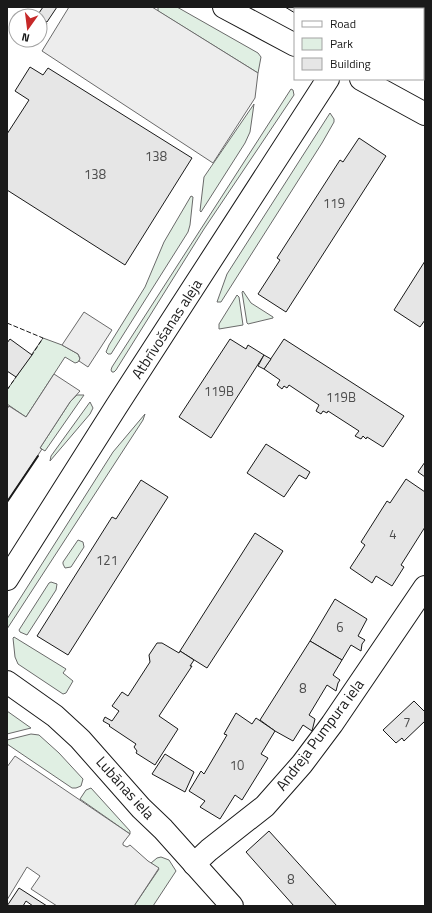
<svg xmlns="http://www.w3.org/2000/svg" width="432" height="913" viewBox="0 0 432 913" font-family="'Titillium Web',sans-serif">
<rect width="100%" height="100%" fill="#fff"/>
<!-- green -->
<g fill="#e0efe3" stroke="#6a6a6a">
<polygon points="158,7 177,7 258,53 261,57 258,73 158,11"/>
<polygon points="291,89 293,90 294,95 204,229 116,370 114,372 112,372 111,370 112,367"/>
<polygon points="254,104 250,132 245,143 201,212 200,211 204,177"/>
<polygon points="330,113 334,119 334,122 322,143 221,302 217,302 227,274"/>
<polygon points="191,196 193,197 190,225 188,232 111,354 108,354 106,352 109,345 145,287 164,242"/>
<polygon points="243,291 251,303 273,317 273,318 248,324 247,323 242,292"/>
<polygon points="237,295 239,297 243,325 219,329 219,324"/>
<polygon points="43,338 62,345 78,354 80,359 78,362 75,363 65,357 26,417 7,404 7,390"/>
<polygon points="77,395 84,395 45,451 40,448 70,402"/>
<polygon points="90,402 93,408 90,414 50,461 51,456"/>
<polygon points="145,414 143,420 7,629 7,619 113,452"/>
<polygon points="78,540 83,542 84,547 71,567 65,568 63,564 63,562"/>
<polygon points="51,582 57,584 56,590 27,635 20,632 19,630 49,583"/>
<polygon points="14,637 66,669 63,673 73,681 66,693 63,694 18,664 15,657 13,638"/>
<polygon points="7,711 31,728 7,734"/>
<polygon points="31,734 39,735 59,753 83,779 81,786 76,788 72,788 7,744 7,740"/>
<polygon points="91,788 130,831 130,834 80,799 86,790"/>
<polygon points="161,857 169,860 176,871 153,906 134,906 159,869 151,863 157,858"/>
</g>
<!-- parking -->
<g fill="#ededed" stroke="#6a6a6a">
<polygon points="69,7 152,7 258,73 255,98 213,163 42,51"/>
<polygon points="84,312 112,330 88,367 79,361 80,358 78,354 62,345"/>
<polygon points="54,374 80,391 70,402 40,448 42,449 7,502 7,409 9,406 26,417"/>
<polygon points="15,756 130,834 123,843 123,845 127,847 130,845 148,861 159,868 134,906 57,906 31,889 40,876 27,867 7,900 7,767"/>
</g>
<!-- building -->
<g fill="#e6e6e6" stroke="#1a1a1a">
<polygon points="43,7 57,7 47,22 40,17 40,16 37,16"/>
<polygon points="285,7 301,7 300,9 295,9 295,13"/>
<polygon points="40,18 47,23 40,33"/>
<polygon points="425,36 425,61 423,60 423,39"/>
<polygon points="30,67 43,75 48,68 192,158 125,265 7,190 7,134 29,100 15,91"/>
<polygon points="359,138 386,156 286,312 258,294 280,260 277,258 340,160 343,162"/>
<polygon points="425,261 425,320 420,327 394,310"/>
<polygon points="10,339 32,355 16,377 7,371 7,343"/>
<polygon points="230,339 246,349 248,345 264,355 211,438 179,417"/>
<polygon points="284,339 404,416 383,447 367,437 366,439 363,436 361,439 355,436 359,431 328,411 327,413 323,411 321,414 316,411 319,405 289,385 287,388 284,386 282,389 277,385 280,380 264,369"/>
<polygon points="264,355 271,359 264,369 258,366"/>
<polygon points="266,444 310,472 306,479 299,475 284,497 247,473"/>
<polygon points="425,462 425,477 418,472"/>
<polygon points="406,479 425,492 425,527 401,565 404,567 392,586 376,576 372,583 350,568 365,545 361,542 387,501 390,503"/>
<polygon points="141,480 168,497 68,655 37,636 112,517 116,519"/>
<polygon points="255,533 283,551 207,668 180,651"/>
<polygon points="335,599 367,619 358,636 365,640 362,644 361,651 351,645 342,660 310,641"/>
<polygon points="310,641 342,660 333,675 340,680 338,683 336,691 327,685 309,715 315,719 312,731 303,725 293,741 275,731 260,720"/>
<polygon points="157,643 162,643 179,653 180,651 194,660 190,666 192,666 159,716 178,729 155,765 136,753 137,751 134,747 136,744 109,726 110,725 103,721 105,717 112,721 119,711 112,706 122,692 128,696 150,662 149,655"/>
<polygon points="414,701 425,712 425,721 404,741 402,738 396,743 383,730"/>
<polygon points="236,713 252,724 256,718 275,731 261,754 268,758 242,800 235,795 220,819 200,807 205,801 189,791 201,771 204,774 227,735 224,734"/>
<polygon points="165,754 194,772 185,792 152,774"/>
<polygon points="269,831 337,906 294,906 246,852"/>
<polygon points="19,888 47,906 33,906 26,901 23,906 7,906"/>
</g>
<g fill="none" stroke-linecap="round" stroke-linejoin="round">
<!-- minor casing -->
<g stroke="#1a1a1a" stroke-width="24">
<g id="minor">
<polyline points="224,7 295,45"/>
<polyline points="361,79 425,114"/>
<polyline points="7,682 55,716 80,739 141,808 163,829 232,906"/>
<polyline points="194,864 209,850 265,806 302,764 332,724 425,587"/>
</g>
</g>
<!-- major casing -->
<g stroke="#1a1a1a" stroke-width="24">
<g id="major">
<polyline points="373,9 374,7"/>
<polyline points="7,579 116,407 328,79"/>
</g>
</g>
<!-- minor -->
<use href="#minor" stroke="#fff" stroke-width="22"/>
<!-- major -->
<use href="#major" stroke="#fff" stroke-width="22"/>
<!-- fence -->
<g stroke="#1a1a1a" stroke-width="1" stroke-dasharray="5 2" stroke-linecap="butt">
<polyline points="7,323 43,338 32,355"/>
<polyline points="7,390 16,377"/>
</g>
<!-- wall -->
<polyline stroke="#1a1a1a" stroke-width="2" points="7,502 38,456"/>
</g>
<g text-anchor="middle" stroke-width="3" stroke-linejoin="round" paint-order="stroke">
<!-- number labels -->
<g font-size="13" fill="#4d4d4d">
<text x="156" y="161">138</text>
<text x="95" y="179">138</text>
<text x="334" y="208">119</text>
<text x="219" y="396">119B</text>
<text x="341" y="402">119B</text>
<text x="393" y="539">4</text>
<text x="107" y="565">121</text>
<text x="340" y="632">6</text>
<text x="303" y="693">8</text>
<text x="407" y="727">7</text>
<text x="237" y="770">10</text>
<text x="291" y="884">8</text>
</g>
<!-- street labels -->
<g font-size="15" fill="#1a1a1a" stroke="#fff">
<text transform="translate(167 329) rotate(-57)" y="5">Atbrīvošanas aleja</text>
<text transform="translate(320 735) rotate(-53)" y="5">Andreja Pumpura iela</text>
<text transform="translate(125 788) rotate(48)" y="5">Lubānas iela</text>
</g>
</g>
<!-- border -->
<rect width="432" height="913" fill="none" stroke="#1a1a1a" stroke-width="16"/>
<!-- legend -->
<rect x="294" y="8" width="130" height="72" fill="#ffffff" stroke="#a3a3a3"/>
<rect x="302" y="21" width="20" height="6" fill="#ffffff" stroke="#a3a3a3"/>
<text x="330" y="28" font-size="12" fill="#1a1a1a">Road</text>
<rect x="302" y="38" width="20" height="12" fill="#e0efe3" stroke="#a3a3a3"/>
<text x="330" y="48" font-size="12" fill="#1a1a1a">Park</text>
<rect x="302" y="58" width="20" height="12" fill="#e6e6e6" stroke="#a3a3a3"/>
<text x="330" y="68" font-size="12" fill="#1a1a1a">Building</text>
<!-- north arrow -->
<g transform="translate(28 28) rotate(194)"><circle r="19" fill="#ffffff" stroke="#a3a3a3"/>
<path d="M0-3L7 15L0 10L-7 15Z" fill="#c62828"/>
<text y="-6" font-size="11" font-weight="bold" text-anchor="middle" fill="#1a1a1a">N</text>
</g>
</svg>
